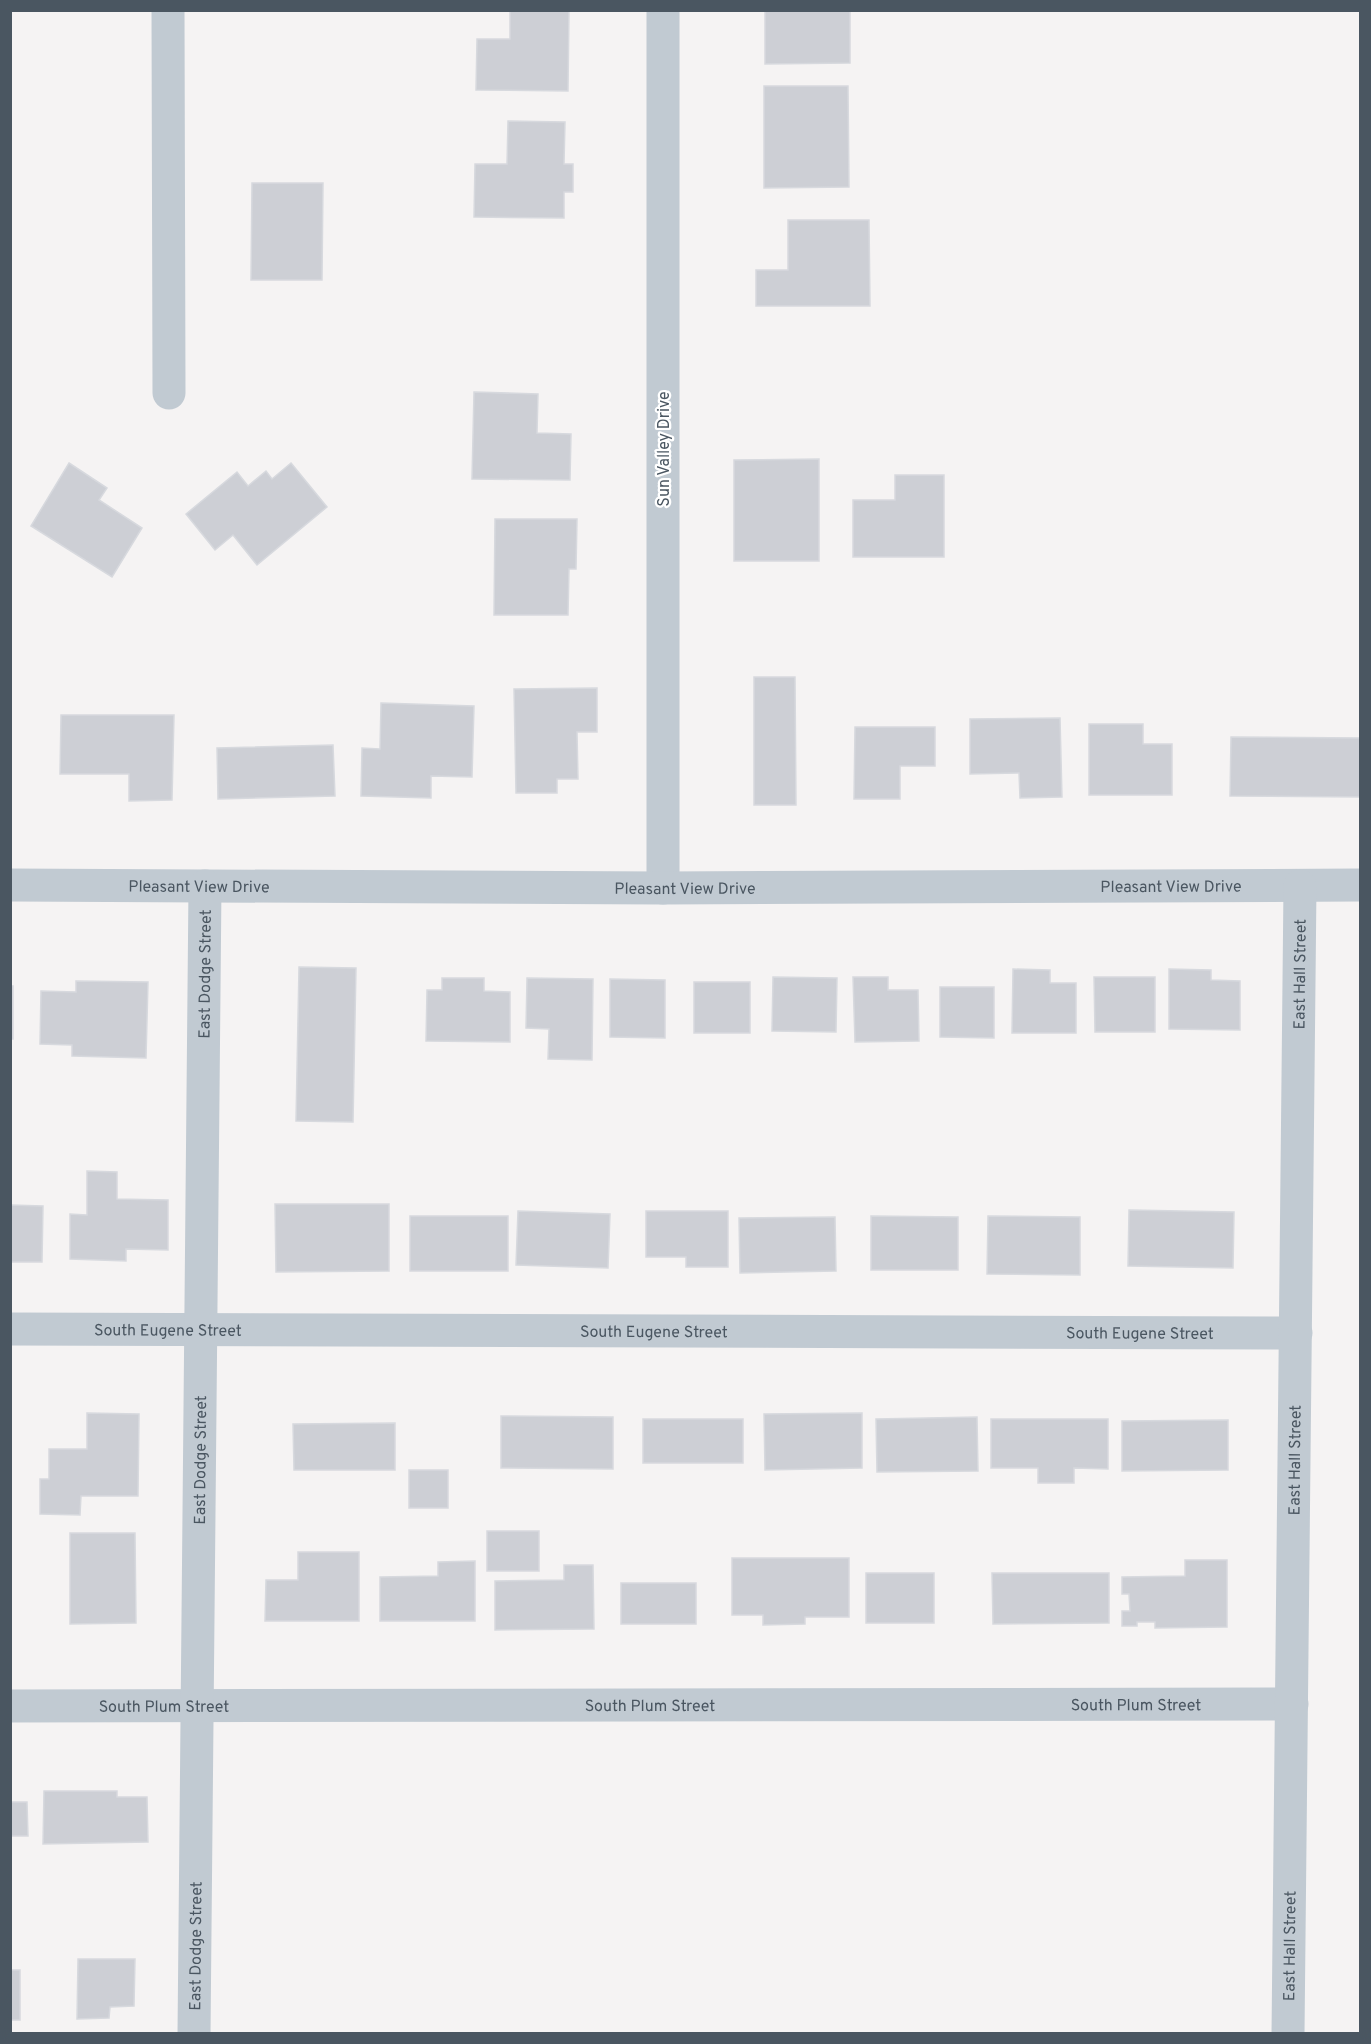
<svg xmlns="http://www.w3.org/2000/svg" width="1371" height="2044" viewBox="0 0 1371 2044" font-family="Overpass,sans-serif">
<rect width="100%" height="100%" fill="#f5f3f3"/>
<!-- building -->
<g fill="#cdcfd5" stroke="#d7d9de" stroke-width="1.5">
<polygon points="510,10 569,10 568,91 476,90 477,39 510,39"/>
<polygon points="765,10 850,10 850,63 765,64"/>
<polygon points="764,86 848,86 849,187 764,188"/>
<polygon points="508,121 565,122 564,164 573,164 573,192 564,192 564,218 474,217 475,164 507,164"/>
<polygon points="252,183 323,183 322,280 251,280"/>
<polygon points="788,220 869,220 870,306 756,306 756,270 788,270"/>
<polygon points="474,392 538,394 537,433 571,434 570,480 472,479"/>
<polygon points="819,459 819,561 734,561 734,460"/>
<polygon points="69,463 107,488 99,500 142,528 112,577 31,526"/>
<polygon points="291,463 327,507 257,565 233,535 215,550 186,514 237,472 248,486 266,471 272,479"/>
<polygon points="895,475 944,475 944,557 853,557 853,500 895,500"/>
<polygon points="495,519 577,519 576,569 569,569 568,615 494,615"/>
<polygon points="754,677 795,677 796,805 754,805"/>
<polygon points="597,688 597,732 577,732 578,779 557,779 557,793 516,793 514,689"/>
<polygon points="381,703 474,706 472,777 431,776 431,798 361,796 362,748 380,749"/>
<polygon points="61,715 174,715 172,800 129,801 129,774 60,774"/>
<polygon points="1060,718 1062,797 1020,798 1019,773 970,774 970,719"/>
<polygon points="1089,724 1143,724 1143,744 1172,744 1172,795 1089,795"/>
<polygon points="855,727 935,727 935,766 900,766 900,799 854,799"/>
<polygon points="1231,737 1360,738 1360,797 1230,796"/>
<polygon points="333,745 335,796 218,799 217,748"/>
<polygon points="299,967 356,968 353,1122 296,1121"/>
<polygon points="1013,969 1050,970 1050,983 1076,983 1076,1033 1012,1033"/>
<polygon points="1169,969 1211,970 1211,980 1240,981 1240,1030 1169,1029"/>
<polygon points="773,977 837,978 836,1032 772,1031"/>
<polygon points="853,977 888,977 888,990 918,990 919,1041 855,1042"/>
<polygon points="1094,977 1155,977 1155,1032 1095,1032"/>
<polygon points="442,978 484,978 484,991 510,992 510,1042 426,1041 427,990 442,990"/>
<polygon points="527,978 593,979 592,1060 548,1059 549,1029 526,1028"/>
<polygon points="610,979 665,980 665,1038 610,1037"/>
<polygon points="76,981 148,982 146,1058 72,1056 72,1045 40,1044 41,991 76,992"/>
<rect x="694" y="982" width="56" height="51"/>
<rect x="10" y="986" width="3" height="53"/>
<polygon points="940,987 994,987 994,1038 940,1037"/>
<polygon points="87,1171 117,1172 117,1199 168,1200 168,1250 126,1249 126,1261 70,1259 70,1214 87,1215"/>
<polygon points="275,1204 389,1204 389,1271 276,1272"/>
<polygon points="10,1205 43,1206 42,1262 10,1262"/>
<polygon points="1129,1210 1234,1212 1233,1268 1128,1266"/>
<polygon points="518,1211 610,1214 608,1268 516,1265"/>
<polygon points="646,1211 728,1211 728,1267 686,1267 686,1257 646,1257"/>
<rect x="410" y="1216" width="98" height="55"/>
<polygon points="871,1216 958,1217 958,1270 871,1270"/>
<polygon points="988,1216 1080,1217 1080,1275 987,1274"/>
<polygon points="835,1217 836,1271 740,1273 739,1218"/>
<polygon points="87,1413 139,1414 138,1496 81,1496 80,1515 40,1514 40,1479 49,1479 49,1449 87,1449"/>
<polygon points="862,1413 862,1468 765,1470 764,1414"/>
<polygon points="501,1416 613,1417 613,1469 501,1468"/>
<polygon points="977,1417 978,1471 877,1472 876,1419"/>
<rect x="643" y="1419" width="100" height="44"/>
<polygon points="991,1419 1108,1419 1108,1469 1074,1468 1074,1483 1038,1483 1038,1468 991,1468"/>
<polygon points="1228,1420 1228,1470 1122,1471 1122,1421"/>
<polygon points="395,1423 395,1470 294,1470 293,1424"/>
<rect x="409" y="1470" width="39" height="38"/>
<rect x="487" y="1531" width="52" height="40"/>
<polygon points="70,1533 135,1533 136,1623 70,1624"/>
<polygon points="298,1552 359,1552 359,1621 265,1621 266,1580 298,1580"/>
<polygon points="732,1558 849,1558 849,1617 805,1617 805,1624 763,1625 763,1615 732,1615"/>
<polygon points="1185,1560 1227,1560 1227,1627 1155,1628 1155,1622 1137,1622 1137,1626 1122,1626 1122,1611 1130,1611 1129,1594 1122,1594 1122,1577 1185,1576"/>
<polygon points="475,1561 475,1621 380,1621 380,1577 438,1576 438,1562"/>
<polygon points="564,1565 593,1565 594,1629 495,1630 495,1581 564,1580"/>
<rect x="866" y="1573" width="68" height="50"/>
<polygon points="992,1573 1109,1573 1109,1623 993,1624"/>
<rect x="621" y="1583" width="75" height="41"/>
<polygon points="44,1791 117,1791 117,1797 147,1797 148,1842 43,1844"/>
<polygon points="10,1802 27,1802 28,1836 10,1836"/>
<polygon points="78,1959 135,1959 134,2006 110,2007 109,2018 77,2019"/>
<rect x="10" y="1970" width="10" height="50"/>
</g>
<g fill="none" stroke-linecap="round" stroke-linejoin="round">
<!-- street -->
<g stroke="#c1cad2" stroke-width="33">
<polyline points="168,10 169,393"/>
<polyline points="663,10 663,888"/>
<path id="s1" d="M 10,885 L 663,888 L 1360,885"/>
<path id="s2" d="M 10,1329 L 1296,1333"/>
<path id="s3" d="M 10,1706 L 1292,1704"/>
<path id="s4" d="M 194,2034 L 205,886"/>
<path id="s5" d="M 1288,2034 L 1300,886"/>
</g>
</g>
<g text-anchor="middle" stroke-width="4.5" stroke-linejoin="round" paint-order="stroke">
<!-- street labels -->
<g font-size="16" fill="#4a5661" stroke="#fff">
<text transform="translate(663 449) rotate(-90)" y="6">Sun Valley Drive</text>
<text dy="6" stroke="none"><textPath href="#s1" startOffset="189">Pleasant View Drive</textPath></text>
<text dy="6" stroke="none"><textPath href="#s1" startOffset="1161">Pleasant View Drive</textPath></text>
<text dy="6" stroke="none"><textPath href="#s1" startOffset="675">Pleasant View Drive</textPath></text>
<text dy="6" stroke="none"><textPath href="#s4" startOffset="1060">East Dodge Street</textPath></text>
<text dy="6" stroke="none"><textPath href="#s5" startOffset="1060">East Hall Street</textPath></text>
<text dy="6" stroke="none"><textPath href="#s2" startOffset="158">South Eugene Street</textPath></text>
<text dy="6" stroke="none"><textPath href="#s2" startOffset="644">South Eugene Street</textPath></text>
<text dy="6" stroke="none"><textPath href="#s2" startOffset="1130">South Eugene Street</textPath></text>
<text dy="6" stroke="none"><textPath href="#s4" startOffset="574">East Dodge Street</textPath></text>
<text dy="6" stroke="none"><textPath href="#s5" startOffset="574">East Hall Street</textPath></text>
<text dy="6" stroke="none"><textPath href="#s3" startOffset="1126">South Plum Street</textPath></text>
<text dy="6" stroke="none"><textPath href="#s3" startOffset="640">South Plum Street</textPath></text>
<text dy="6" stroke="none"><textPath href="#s3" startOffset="154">South Plum Street</textPath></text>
<text dy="6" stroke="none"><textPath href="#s4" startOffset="88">East Dodge Street</textPath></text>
<text dy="6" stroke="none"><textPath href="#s5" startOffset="88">East Hall Street</textPath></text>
</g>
</g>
<!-- border -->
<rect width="1371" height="2044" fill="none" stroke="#4a5661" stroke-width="24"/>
</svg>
